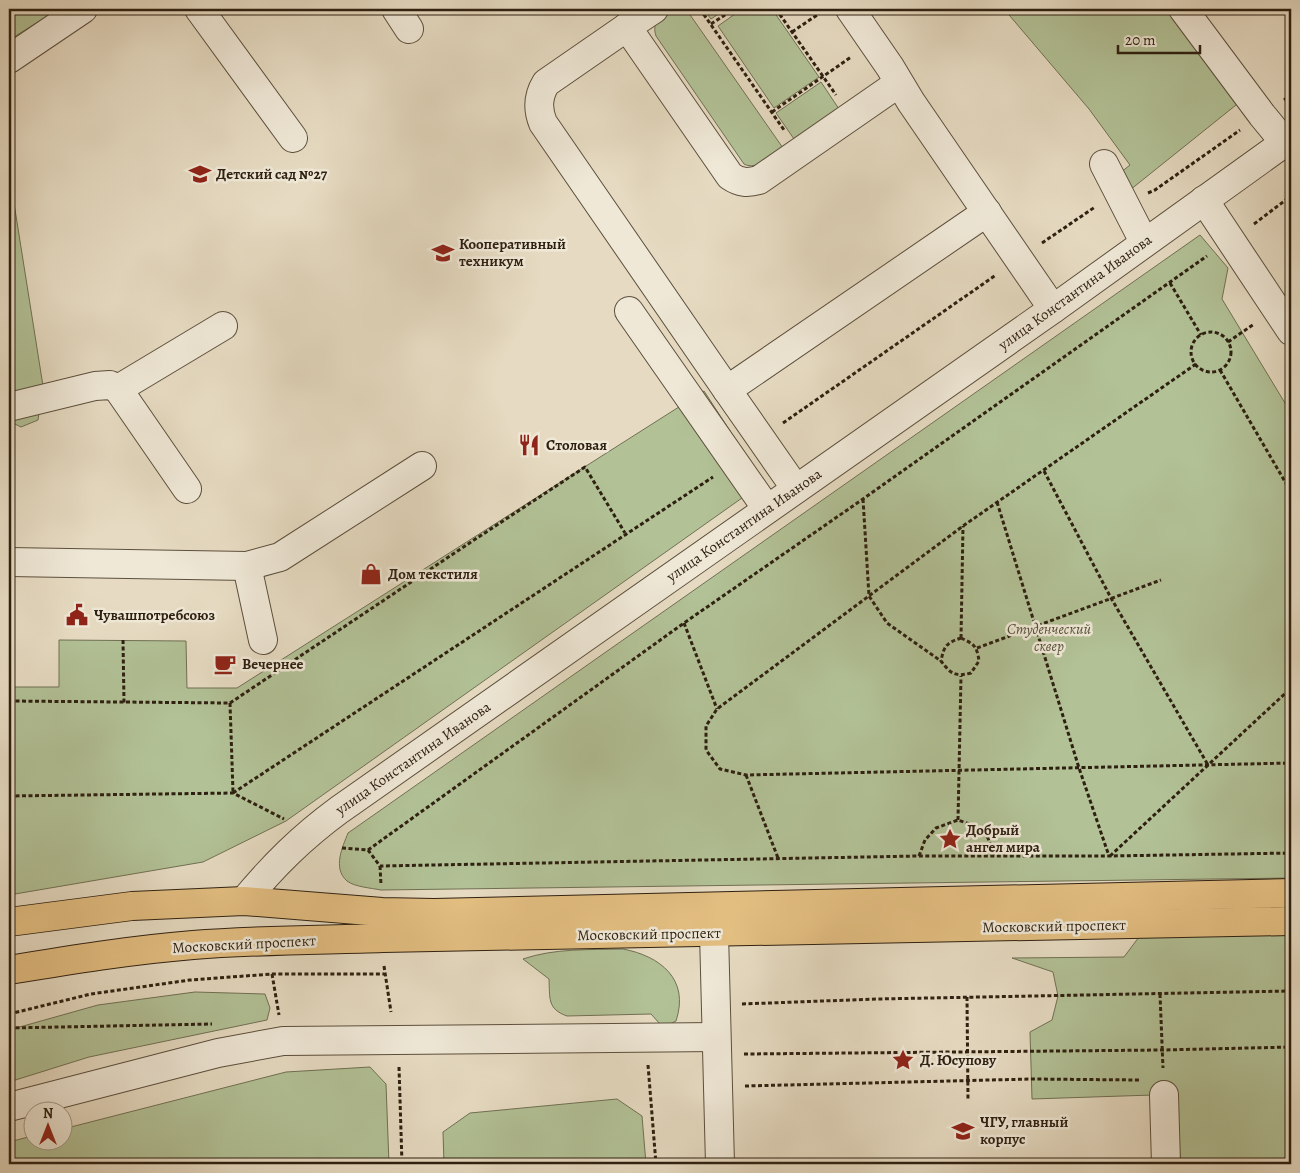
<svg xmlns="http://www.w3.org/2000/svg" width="1300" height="1173" viewBox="0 0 1300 1173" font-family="Alegreya,serif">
<rect width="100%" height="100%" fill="#e6dbc2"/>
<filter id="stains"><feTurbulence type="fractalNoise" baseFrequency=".004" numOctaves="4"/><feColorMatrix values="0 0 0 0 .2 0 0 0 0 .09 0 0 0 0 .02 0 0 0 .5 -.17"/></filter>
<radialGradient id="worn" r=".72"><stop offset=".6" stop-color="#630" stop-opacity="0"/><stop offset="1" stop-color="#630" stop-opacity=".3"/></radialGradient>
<!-- green -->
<g fill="#b2c196" stroke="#707054">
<polygon points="9,9 59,9 9,40"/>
<path d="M 673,9 L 686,9 L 783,148 C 772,155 757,171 744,164 L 656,36 C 651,21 662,16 673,9 Z"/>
<polygon points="703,9 726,9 711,19"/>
<polygon points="742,9 772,9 819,77 774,108 718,26"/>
<polygon points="1004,9 1171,9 1241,101 1130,190 1120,173 1130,165 1089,109"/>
<polygon points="821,82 839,109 794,139 776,113"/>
<polygon points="9,177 10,178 43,386 38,420 21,427 11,422 9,407"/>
<path d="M 1200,235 L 1228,268 L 1222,299 L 1291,413 L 1291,878 L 381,890 C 371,888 355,887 347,881 C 332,868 343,846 348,833 Z"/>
<polygon points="704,391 736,440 742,498 286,821 203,862 9,895 9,687 59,687 59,640 186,641 187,688 237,688"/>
<polygon points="1291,934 1291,1164 1180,1164 1178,1108 1153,1095 1032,1099 1030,1032 1052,1020 1058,996 1053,972 1012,958 1124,957 1139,937"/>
<path d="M 623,949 C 660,956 690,979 676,1021 L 670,1024 L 660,1024 L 651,1014 L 567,1016 C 547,1009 550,998 549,979 L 523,959 C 555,948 589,950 623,949 Z"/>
<polygon points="195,992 265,994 270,1008 267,1020 89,1057 9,1082 9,1030 98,1005"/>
<polygon points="370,1067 386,1084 389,1164 9,1164 9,1142 32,1136 32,1140 62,1140 63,1129 286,1072"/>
<polygon points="617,1099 642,1116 646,1164 444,1164 443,1132 470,1113"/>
</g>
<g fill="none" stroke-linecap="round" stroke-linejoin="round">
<!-- minor casing -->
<g stroke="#5c4f3d" stroke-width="30">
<g id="minor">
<polyline points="199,9 293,138"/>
<polyline points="396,9 409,29"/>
<path d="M 654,9 L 627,27 L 730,176 C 740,183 748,183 759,180 L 899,83"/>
<polyline points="850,9 890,67 911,102 1053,309"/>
<polyline points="1183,9 1262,115 1285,143"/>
<path d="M 627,27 L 546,83 C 538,96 537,108 543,123 L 727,390"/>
<polyline points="9,59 83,9"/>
<polyline points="1104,164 1144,242"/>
<polyline points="1204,200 1291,331"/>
<polyline points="629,311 767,509"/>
<polyline points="118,389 223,326"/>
<polyline points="9,407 95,386 110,385 118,389 187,489"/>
<polyline points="796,489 727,390 987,212"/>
<polyline points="9,562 247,566 280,557 422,466"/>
<polyline points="247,566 263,640"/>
<path d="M 244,901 C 274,865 301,838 339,810 L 1053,309 L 1291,138"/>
<polyline points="714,933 720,1164"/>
<polyline points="1164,1095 1166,1164"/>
<polyline points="9,1107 218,1053 283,1041 716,1037"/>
</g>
</g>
<!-- major casing -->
<g stroke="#2e2011" stroke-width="30">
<g id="major">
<polyline points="9,922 132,906 244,901 382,912 434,913 1291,893"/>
<path d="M 9,970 C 70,960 131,950 193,945 C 256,940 320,940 383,938 L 1291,921"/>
</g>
</g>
<!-- path -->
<g stroke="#2e2011" stroke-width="3" stroke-dasharray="4 2.5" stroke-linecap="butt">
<polyline points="700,9 784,130"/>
<polyline points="776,9 836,95"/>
<polyline points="711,24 734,9"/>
<polyline points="792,32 823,11"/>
<polyline points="1284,100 1291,95"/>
<polyline points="772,112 851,57"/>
<polyline points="1148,193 1155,190 1240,130"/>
<polyline points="1254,224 1291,196"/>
<polyline points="1042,243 1095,207"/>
<polyline points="1170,283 1201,335"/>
<circle cx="1211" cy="352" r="20"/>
<polyline points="1228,342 1254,324"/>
<polyline points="1196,364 963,526 717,709 706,726 706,750 720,769 746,775 1291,763"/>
<polyline points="1220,370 1291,492"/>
<polyline points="783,423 996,275"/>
<polyline points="1044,471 1111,598 1208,765"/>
<polyline points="863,499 869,596 887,623 941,661"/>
<polyline points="997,502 1079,768 1109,856"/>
<polyline points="684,623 717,709"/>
<path d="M 961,638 C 974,644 977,646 979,661 L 971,673 C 955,677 951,674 941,661 C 944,646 946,643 961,638 Z"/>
<polyline points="961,638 963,526"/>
<polyline points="123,640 124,703"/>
<polyline points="977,648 1161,580"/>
<polyline points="9,701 230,703 471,542 585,467 625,533"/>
<polyline points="230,703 233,792"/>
<polyline points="746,775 778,858"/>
<polyline points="233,793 713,477"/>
<polyline points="9,796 233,793 284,819"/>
<polyline points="958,820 961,676"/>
<polyline points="342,848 368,850 380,866 919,856 1109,856 1291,853"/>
<polyline points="368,850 684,623 863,499 1207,256"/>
<polyline points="919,856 925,840 936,828 958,820 975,826 988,838 994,855"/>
<polyline points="1110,856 1291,688"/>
<polyline points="380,866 381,885"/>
<polyline points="384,966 391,1012"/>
<polyline points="272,974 279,1015"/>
<polyline points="1160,994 1163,1068"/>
<polyline points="967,997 968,1099"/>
<polyline points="742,1004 877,999 1291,991"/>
<polyline points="9,1014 91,994 190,980 272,974 384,974"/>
<polyline points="9,1028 212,1024"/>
<polyline points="744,1054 1163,1050 1291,1047"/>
<polyline points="648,1065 656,1164"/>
<polyline points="399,1067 402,1164"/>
<polyline points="745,1086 1031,1079 1141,1080"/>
</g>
<!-- minor -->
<use href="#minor" stroke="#efe8d7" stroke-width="28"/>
<!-- major -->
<use href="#major" stroke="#e3be81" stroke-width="28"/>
</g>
<!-- icons -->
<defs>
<g id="school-bare" transform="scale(1.725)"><path d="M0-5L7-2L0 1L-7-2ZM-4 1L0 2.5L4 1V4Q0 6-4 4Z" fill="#8f2418" stroke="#efe8d7" stroke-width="2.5" paint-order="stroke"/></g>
<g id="university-bare" transform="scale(1.725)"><path d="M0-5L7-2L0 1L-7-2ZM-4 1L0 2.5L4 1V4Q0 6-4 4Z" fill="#8f2418" stroke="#efe8d7" stroke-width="2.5" paint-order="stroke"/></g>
<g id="restaurant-bare" transform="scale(1.725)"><path d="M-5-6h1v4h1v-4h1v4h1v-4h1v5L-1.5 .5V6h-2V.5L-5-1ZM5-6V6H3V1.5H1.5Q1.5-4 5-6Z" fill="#8f2418" stroke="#efe8d7" stroke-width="2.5" paint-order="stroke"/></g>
<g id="shop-bare" transform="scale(1.725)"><path d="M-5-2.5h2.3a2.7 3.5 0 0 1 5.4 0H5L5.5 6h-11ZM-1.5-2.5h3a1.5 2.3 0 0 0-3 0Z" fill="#8f2418" stroke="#efe8d7" stroke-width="2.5" paint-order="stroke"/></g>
<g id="civic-bare" transform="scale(1.725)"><path d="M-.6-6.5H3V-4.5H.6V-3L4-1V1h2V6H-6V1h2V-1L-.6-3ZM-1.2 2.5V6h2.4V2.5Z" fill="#8f2418" stroke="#efe8d7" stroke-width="2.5" paint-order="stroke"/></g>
<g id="cafe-bare" transform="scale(1.725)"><path d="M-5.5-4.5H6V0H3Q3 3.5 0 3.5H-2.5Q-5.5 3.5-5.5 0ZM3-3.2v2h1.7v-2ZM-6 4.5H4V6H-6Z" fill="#8f2418" stroke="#efe8d7" stroke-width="2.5" paint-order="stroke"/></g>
<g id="sight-bare" transform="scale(1.725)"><path d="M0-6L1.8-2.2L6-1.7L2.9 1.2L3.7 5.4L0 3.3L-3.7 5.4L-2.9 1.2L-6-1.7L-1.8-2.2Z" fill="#8f2418" stroke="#efe8d7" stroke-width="2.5" paint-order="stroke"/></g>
</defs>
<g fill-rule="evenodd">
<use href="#school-bare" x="200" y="174"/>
<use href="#university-bare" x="443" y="253"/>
<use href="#restaurant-bare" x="529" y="445"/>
<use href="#shop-bare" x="371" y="574"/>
<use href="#civic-bare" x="77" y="615"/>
<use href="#cafe-bare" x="225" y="664"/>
<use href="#sight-bare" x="950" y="839"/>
<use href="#sight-bare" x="903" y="1060"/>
<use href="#university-bare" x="963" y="1131"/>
</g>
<g text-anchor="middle" stroke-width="5" stroke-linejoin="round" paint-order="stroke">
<!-- poi labels -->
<g font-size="15" font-weight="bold" fill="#2e2011" stroke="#efe8d7" text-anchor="start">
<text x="216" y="179">Детский сад №27</text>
<text x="459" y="249">Кооперативный<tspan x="459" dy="17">техникум</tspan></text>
<text x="546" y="450">Столовая</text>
<text x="388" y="579">Дом текстиля</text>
<text x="94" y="620">Чувашпотребсоюз</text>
<text x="242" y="669">Вечернее</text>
<text x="966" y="835">Добрый<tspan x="966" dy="17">ангел мира</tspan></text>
<text x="920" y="1065">Д. Юсупову</text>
<text x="980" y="1127">ЧГУ, главный<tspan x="980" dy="17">корпус</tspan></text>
</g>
<!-- street labels -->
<g font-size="15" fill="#2e2011" stroke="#efe8d7">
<text transform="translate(1075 292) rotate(-36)" y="5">улица Константина Иванова</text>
<text transform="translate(744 525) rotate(-35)" y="5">улица Константина Иванова</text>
<text transform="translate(413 758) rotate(-35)" y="5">улица Константина Иванова</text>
<text transform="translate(1054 926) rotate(-1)" y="5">Московский проспект</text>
<text transform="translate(649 934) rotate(-1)" y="5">Московский проспект</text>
<text transform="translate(244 944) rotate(-3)" y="5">Московский проспект</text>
</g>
<!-- park labels -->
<g font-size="15" font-style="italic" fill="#565039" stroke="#efe8d7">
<text x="1049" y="634">Студенческий<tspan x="1049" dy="17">сквер</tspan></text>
</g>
</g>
<!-- margin -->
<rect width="1300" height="1173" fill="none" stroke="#e6dbc2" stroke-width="30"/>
<rect x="10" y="10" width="1280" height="1153" fill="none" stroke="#2e2011" stroke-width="2.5"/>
<rect x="15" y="15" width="1270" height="1143" fill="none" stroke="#2e2011"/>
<!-- north arrow -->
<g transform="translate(48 1126)"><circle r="24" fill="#efe8d7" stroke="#a29888"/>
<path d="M0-4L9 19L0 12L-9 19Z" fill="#8f2418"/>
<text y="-8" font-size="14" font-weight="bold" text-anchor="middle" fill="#2e2011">N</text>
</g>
<!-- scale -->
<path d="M1118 45v8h82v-8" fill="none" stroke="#2e2011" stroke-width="2.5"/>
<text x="1125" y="45" font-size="15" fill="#2e2011" stroke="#efe8d7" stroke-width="4" paint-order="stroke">20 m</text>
<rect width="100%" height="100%" filter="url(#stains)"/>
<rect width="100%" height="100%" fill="url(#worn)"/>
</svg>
